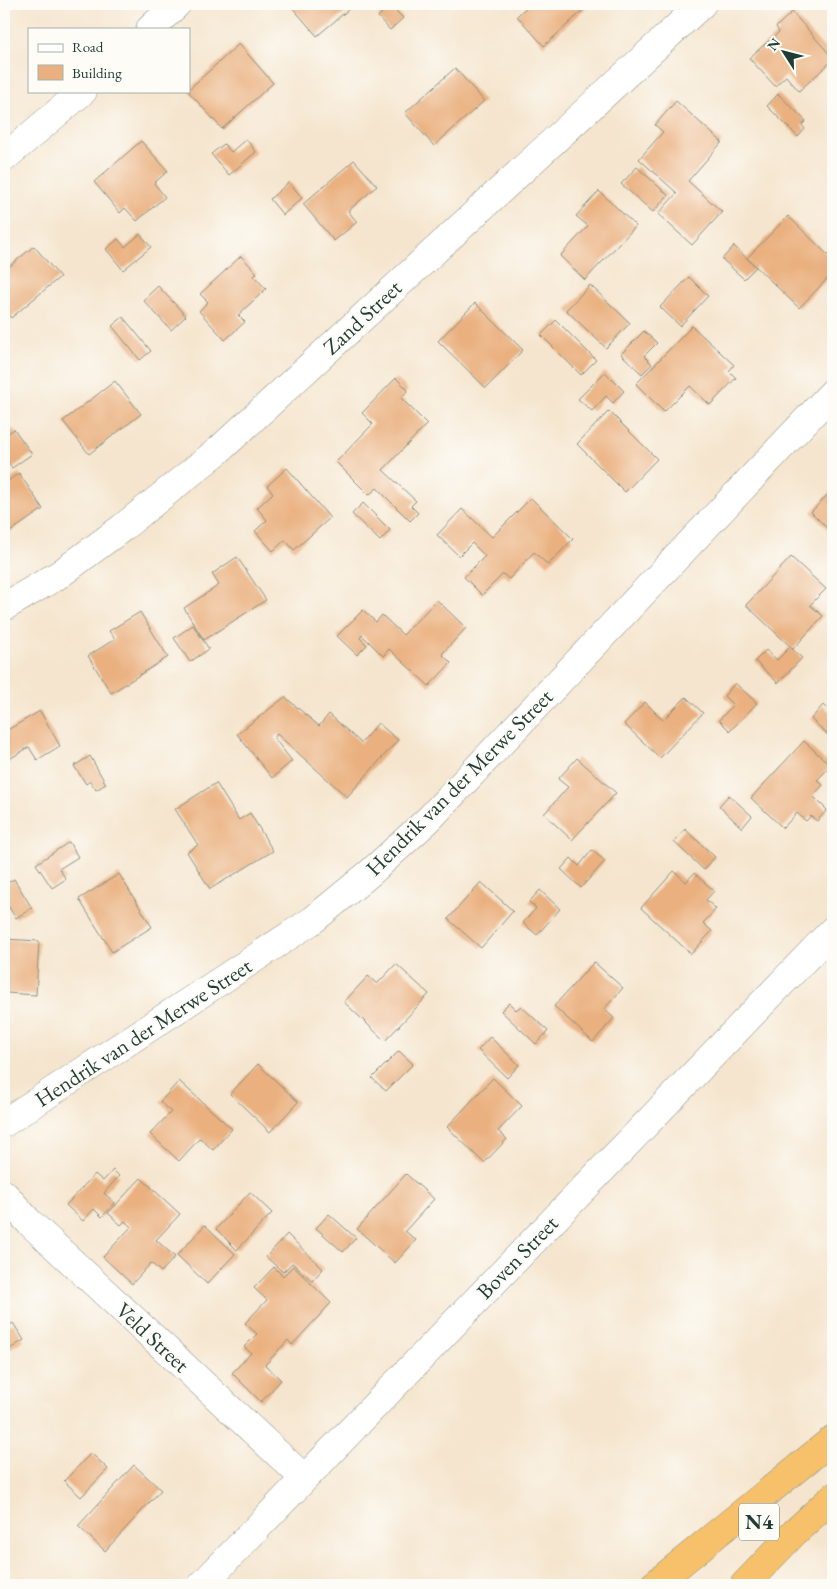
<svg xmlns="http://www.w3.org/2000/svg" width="837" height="1589" viewBox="0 0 837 1589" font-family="'EB Garamond',serif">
<rect width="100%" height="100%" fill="#fdfcf7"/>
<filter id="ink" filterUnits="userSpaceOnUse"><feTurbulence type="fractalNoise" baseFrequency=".02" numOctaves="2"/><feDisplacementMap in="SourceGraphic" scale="10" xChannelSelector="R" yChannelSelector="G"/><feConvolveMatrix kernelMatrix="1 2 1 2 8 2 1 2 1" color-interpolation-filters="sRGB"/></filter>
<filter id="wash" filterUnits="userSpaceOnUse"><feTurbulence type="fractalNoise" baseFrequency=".0096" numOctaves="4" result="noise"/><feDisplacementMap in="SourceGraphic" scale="20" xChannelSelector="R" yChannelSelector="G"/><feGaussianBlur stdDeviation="1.12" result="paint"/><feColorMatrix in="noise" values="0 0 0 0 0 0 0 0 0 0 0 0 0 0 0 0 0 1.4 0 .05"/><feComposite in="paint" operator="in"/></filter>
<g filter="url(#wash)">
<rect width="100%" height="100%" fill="#f5e5ce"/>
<g id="blocks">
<!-- building -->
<g fill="#eab07f">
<polygon points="294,4 355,4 317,36 291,6"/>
<polygon points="530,4 590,4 544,46 517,16"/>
<polygon points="390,5 403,18 390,30 378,17"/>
<polygon points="792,12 833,58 833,60 799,91 786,76 775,86 749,58 779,32 776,27"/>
<polygon points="239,44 273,83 222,129 189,92 189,89"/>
<polygon points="455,68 484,101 434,146 405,113"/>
<polygon points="778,94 806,121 802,125 805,129 798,137 767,106"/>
<polygon points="676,101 722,142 688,181 722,212 692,245 658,214 677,193 639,159 663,132 655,125"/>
<polygon points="246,139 256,152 229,175 211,154 224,144 231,152"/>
<polygon points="141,141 168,171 154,183 165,197 137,221 125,208 120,213 94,182"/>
<polygon points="354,160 377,186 348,211 357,222 334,241 303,204"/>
<polygon points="637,167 668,195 653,212 621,184"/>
<polygon points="289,182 302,198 283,215 270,199"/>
<polygon points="599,191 636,226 585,280 560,256 588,226 576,216"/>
<polygon points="788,216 833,260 833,273 799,308 747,258"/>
<polygon points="140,234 151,247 123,270 106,249 118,239 125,247"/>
<polygon points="34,246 60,277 11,318 4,309 4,271"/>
<polygon points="734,246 756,267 744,279 722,259"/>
<polygon points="241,256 257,273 254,276 266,289 238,315 245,322 225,340 199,311 208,302 200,294"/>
<polygon points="689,277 708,296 680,326 660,307"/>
<polygon points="590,285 630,323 606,348 566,310"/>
<polygon points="158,286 186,316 171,330 143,300"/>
<polygon points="475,303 523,350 486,388 438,341"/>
<polygon points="123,317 151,351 140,360 112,326"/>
<polygon points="556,320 596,360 581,375 541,335"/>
<polygon points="692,326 734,365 729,371 736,378 710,405 690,386 664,412 636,384"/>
<polygon points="644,331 657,343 644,356 652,364 642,374 621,354"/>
<polygon points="605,372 624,391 613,403 606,396 592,411 578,399"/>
<polygon points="396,378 408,390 401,398 427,424 383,470 416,501 411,506 418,513 410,521 377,488 369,495 336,462 373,424 362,413"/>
<polygon points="115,381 141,414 89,454 63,421"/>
<polygon points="609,411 657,459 625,492 577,444"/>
<polygon points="14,429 32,454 12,468 4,456 4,436"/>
<polygon points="287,468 330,518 294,550 285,540 273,551 255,531 267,520 257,508 273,493 267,486"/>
<polygon points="19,473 43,509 4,536 4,484"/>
<polygon points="833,489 833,534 811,512"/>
<polygon points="531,498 573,539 548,565 534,552 509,579 503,574 482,595 464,577 485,556 472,543 459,556 437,535 462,509 492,537"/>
<polygon points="363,503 390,530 380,541 352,514"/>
<polygon points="237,557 266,600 204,640 184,608 219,585 212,574"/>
<polygon points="791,557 826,589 810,605 823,616 793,649 746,605"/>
<polygon points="437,600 466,628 442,654 451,663 429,686 389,649 383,656 362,635 360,638 367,645 357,655 337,636 363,610 376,622 382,615 403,635"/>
<polygon points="140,612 168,657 111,693 88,656 115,639 109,631"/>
<polygon points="193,625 209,649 190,662 174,638"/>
<polygon points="790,647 802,658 778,683 755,661 766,650 777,660"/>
<polygon points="735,683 757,703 730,731 719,720 733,705 724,696"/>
<polygon points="285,697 319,726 329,714 361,743 378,723 398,740 347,797 277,734 274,738 292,761 272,778 237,734"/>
<polygon points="686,697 703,713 660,758 624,724 645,702 663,720"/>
<polygon points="823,705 833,715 832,739 811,719"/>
<polygon points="40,711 60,746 37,760 29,747 8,760 4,753 4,732"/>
<polygon points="804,741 831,766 817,780 823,785 813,796 827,810 817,821 811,816 806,821 797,813 783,828 751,798"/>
<polygon points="90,756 106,784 96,790 90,781 86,784 74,766"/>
<polygon points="577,758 616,793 572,840 544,814 568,787 558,779"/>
<polygon points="216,783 239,820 250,813 273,851 210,889 187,852 198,845 175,809"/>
<polygon points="729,795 752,816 742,828 719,806"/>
<polygon points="685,829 715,857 704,870 674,842"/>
<polygon points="69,842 78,857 59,869 66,879 52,888 36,864"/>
<polygon points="592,850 605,861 581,888 561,869 571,858 579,866"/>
<polygon points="674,871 686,882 694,873 714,891 706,900 716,909 703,923 712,931 691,954 641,908"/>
<polygon points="119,874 152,927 112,952 79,899"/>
<polygon points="14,879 32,908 16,918 6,903 4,904 4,885"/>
<polygon points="481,882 513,911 481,948 448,919"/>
<polygon points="540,890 560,909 537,935 523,923 536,908 529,902"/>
<polygon points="4,939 39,941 36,995 6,993 7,980 4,980"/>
<polygon points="594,962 623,988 604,1009 614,1018 593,1042 554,1006"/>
<polygon points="396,964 429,994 385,1041 344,1002 368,976 377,984"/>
<polygon points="509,1003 516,1010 521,1006 548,1031 536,1044 501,1011"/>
<polygon points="490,1037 519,1065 507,1078 478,1050"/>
<polygon points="399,1051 413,1064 386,1091 372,1078"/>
<polygon points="258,1064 298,1102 270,1132 230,1094"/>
<polygon points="493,1078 522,1106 498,1131 507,1139 484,1163 447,1127"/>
<polygon points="179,1081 232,1129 213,1150 200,1138 179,1161 150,1134 171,1112 160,1102"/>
<polygon points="113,1170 119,1176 104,1193 115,1203 102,1217 94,1209 83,1221 66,1205 95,1174 103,1181"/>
<polygon points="406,1174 434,1199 405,1231 416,1240 395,1263 357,1229"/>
<polygon points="141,1178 180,1214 156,1240 175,1257 161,1272 151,1263 132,1284 103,1257 131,1227 125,1221 121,1225 108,1213"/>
<polygon points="250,1192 272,1213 237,1250 216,1229"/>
<polygon points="329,1214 356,1238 343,1252 316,1228"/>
<polygon points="205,1225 235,1254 207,1284 177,1255"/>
<polygon points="287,1234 323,1269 312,1281 292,1263 283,1272 266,1257"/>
<polygon points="293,1266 331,1303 292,1345 288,1340 265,1365 281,1380 261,1402 232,1373 251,1353 244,1347 257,1334 245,1323 267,1300 254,1288 274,1267 283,1276"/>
<polygon points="13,1323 24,1340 8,1350 4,1345 4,1329"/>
<polygon points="91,1453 108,1469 81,1497 64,1481"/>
<polygon points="134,1465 161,1490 105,1551 78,1526"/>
</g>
</g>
</g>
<g filter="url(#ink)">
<use href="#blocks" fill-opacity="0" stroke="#8a9181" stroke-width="1"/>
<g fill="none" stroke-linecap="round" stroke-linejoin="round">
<!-- minor casing -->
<g stroke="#8a9181" stroke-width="29">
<g id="minor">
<polyline points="150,29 177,4"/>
<polyline points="4,158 83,91"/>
<polyline points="4,607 60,574 122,528 219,450 702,4"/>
<polyline points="4,1123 313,920 370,873 429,819 833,392"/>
<polyline points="4,1194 28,1221 304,1478"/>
<polyline points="202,1585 833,930"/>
</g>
</g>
<!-- highway casing -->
<g stroke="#8a9181" stroke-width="29">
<g id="highway">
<polyline points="654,1585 833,1439"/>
<polyline points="744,1585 795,1532 833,1497"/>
</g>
</g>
<!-- minor -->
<use href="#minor" stroke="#fff" stroke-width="28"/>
<!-- highway -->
<use href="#highway" stroke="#f6c16b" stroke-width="28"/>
</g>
</g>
<g text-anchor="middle" stroke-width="4.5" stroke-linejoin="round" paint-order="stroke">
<!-- shield labels -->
<rect fill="#fdfcf7" stroke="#62766e" stroke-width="1" x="739" y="1503.5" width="40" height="37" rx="4"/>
<g font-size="21" font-weight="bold" fill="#1f3d34">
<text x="759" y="1529">N4</text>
</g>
<!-- street labels -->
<g font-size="22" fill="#1f3d34" stroke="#fdfcf7">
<text transform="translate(362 317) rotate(-43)" y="8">Zand Street</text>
<text transform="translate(459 782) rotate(-45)" y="8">Hendrik van der Merwe Street</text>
<text transform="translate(143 1032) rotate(-33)" y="8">Hendrik van der Merwe Street</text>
<text transform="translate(517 1257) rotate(-46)" y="8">Boven Street</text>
<text transform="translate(153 1337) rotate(43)" y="8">Veld Street</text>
</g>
</g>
<!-- margin -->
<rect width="837" height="1589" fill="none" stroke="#fdfcf7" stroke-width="20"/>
<!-- legend -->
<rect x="28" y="28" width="162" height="65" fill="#fdfcf7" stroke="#a4b0a9"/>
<rect x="38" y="44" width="25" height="8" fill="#ffffff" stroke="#a4b0a9"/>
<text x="72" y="52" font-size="15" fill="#1f3d34">Road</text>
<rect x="38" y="65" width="25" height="15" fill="#eab07f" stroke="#a4b0a9"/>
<text x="72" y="78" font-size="15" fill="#1f3d34">Building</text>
<!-- north arrow -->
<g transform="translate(784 52) rotate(306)" stroke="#fdfcf7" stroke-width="4" paint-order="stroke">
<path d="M0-4L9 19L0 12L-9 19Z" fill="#1f3d34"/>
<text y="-8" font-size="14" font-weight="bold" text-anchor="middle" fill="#1f3d34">N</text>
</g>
</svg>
